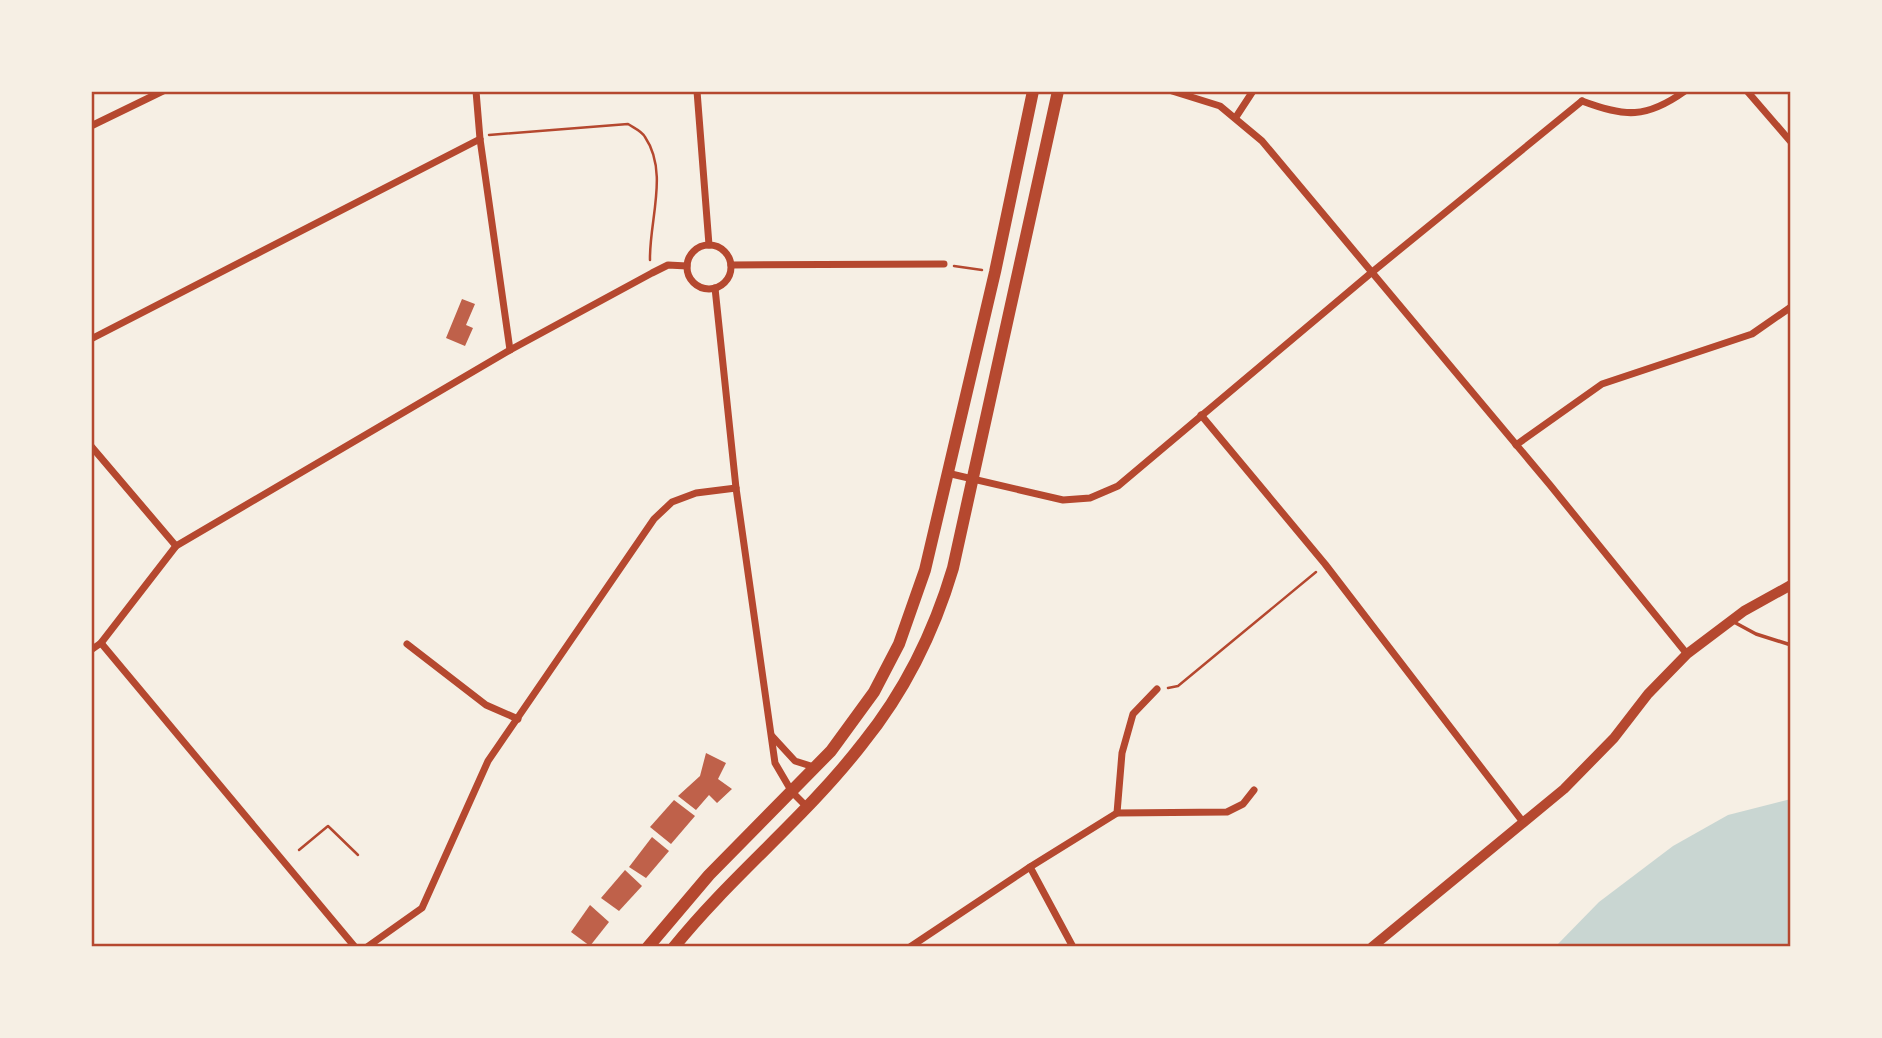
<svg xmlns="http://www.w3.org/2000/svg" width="1882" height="1038" viewBox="0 0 1882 1038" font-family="'Exo 2',sans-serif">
<rect width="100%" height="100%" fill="#f6efe4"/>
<!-- water -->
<polygon fill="#c9d6d2" points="1791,799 1791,947 1555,947 1599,902 1673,846 1728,815"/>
<!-- building -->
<g fill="#bf614a">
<polygon points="462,299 475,304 466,325 473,328 465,346 446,338"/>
<polygon points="706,753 726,763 718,779 732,789 717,803 709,795 696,810 678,796 700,776"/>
<polygon points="674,800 695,816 671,844 650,827"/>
<polygon points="652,837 669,851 646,878 629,867"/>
<polygon points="625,870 642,886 619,911 601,898"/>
<polygon points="590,905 609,922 590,946 571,932"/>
</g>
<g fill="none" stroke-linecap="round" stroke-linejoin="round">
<!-- path -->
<g stroke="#b5482f" stroke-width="2.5">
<path d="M 489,135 L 628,124 C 634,128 642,131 645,137 C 669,172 649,221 650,260"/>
<polyline points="954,266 982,270"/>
<polyline points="1168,688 1178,686 1316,572"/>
<polyline points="299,850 328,826 358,855"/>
</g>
<!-- service -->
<polyline stroke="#b5482f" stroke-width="3.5" points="1732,621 1756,634 1791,645"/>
<!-- minor -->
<g stroke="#b5482f" stroke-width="7">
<polyline points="476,91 480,139 510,350"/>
<polyline points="697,91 709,245"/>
<polyline points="1172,91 1220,106 1262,141 1550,485 1687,654"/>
<polyline points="1747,91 1791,142"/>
<path d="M 1582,101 C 1625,117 1646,119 1685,91"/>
<polyline points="1236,117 1253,91"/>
<polyline points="91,126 163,91"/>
<circle cx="709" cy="267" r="22"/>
<polyline points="731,265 944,264"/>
<polyline points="715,288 736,488 775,763 792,792 807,807"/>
<polyline points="91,339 480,139"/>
<polyline points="1201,415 1325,564 1523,822"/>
<polyline points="1516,445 1602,384 1752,334 1791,307"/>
<polyline points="91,446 176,546"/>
<polyline points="947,473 1063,500 1090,498 1118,486 1371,273 1582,101"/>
<polyline points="101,643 355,947"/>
<polyline points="407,644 486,705 518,719"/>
<polyline points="91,650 101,643 176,546 510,350 652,273 668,265 687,266"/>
<polyline points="772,736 795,761 814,767"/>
<polyline points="1117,813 1122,753 1133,714 1157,689"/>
<polyline points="1030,867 1073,947"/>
<polyline points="367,947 422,908 488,761 654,519 672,502 696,493 736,488"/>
<polyline points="910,947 1030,867 1117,813 1227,812 1243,804 1254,790"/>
</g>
<!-- tertiary -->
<polyline stroke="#b5482f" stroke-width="10" points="1372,947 1564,789 1614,738 1648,694 1687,654 1744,611 1791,585"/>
<!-- primary -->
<g stroke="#b5482f" stroke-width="12">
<polyline points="648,947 709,875 831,751 874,692 899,644 925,570 995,272 1033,91"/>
<path d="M 674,947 C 732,875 806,817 863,743 C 905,691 934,632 953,568 L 1058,91"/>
</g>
</g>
<!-- border -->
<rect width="1882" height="1038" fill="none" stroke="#f6efe4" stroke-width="186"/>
<rect x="93" y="93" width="1696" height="852" fill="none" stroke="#b5482f" stroke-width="2.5"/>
</svg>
